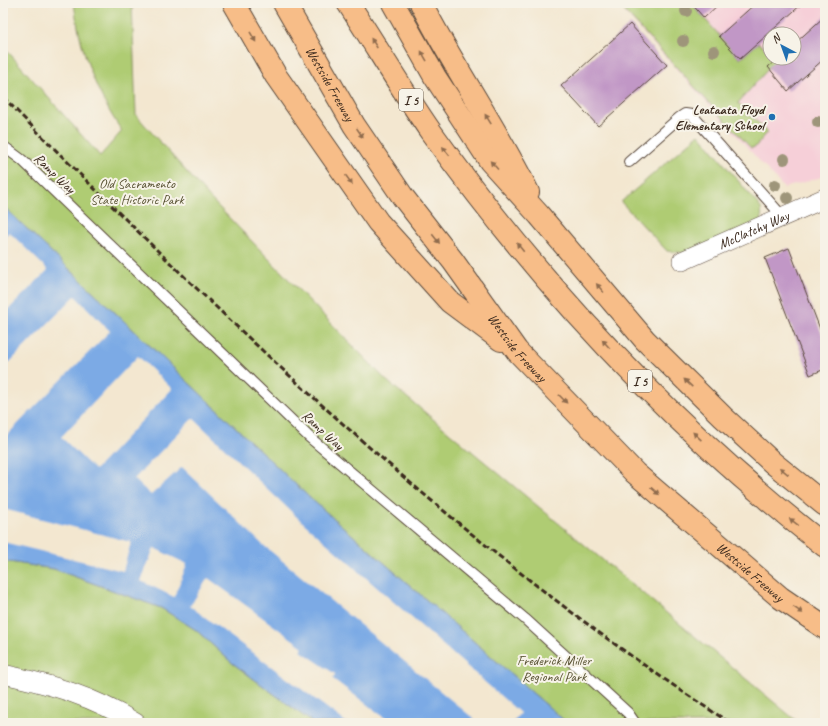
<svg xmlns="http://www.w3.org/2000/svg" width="828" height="726" viewBox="0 0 828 726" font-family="Caveat,sans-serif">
<rect width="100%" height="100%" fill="#f7f3e8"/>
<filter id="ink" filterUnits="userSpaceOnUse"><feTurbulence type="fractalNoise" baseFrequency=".025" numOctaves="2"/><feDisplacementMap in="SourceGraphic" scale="8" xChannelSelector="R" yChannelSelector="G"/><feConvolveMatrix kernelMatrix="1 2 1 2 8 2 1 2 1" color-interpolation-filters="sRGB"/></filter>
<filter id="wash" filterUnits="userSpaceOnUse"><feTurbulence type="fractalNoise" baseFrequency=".012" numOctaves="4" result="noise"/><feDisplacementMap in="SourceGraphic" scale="16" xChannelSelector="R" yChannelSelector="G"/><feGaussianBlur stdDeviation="0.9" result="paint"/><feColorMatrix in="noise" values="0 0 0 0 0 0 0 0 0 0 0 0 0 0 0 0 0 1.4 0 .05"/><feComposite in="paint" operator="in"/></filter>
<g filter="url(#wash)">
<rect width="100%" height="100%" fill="#f3e7d0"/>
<!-- built -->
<path fill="#f6cfd8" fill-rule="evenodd" d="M 616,3 L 825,3 L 825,176 L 784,188 ZM 770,34 L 794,34 L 794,58 L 770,58 Z"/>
<!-- green -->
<g fill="#afcc73" stroke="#757b48">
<path d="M 74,3 L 132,3 L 136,115 L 209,197 L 386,380 L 799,723 L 567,723 L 309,497 L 3,206 L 3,46 L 100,156 L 122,131 C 95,92 80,50 74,3 Z"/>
<polygon points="617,3 691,3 740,59 758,43 770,52 770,58 778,58 738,103 748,112 746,115 751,116 768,132 755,147 751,148 748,145"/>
<polygon points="699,134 761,208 762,222 685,253 667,251 621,202"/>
<polygon points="3,561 54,569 161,608 196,630 231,662 313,723 3,723"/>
</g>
<!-- water -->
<polygon fill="#7baae5" stroke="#5b6a82" points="3,206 309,497 567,723 313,723 231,662 196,630 161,608 54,569 3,561"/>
<!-- pier -->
<g fill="#f3e7d0">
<polygon points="9,232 48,270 3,315 3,238"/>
<polygon points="75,296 110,331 3,439 3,369"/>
<polygon points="138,356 172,389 95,470 61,437"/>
<polygon points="193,418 299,519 520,713 512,723 479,723 262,544 182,467 151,495 134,479"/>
<polygon points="3,509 131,542 123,571 3,542"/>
<polygon points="154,548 187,564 174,597 141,581"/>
<polygon points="208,578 303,647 301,651 335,674 333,679 389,721 388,723 347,723 190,606"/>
</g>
<g id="blocks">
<!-- building -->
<g fill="#c197c6">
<polygon points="691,3 720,3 704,18"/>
<polygon points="756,3 803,3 740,59 719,36"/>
<polygon points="825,16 825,58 788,91 768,67 778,58 794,58 794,44"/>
<polygon points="630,24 667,65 598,126 561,86"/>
<polygon points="825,239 825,248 822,240"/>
<polygon points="789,248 825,342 825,369 810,375 765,258"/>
</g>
</g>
</g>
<g filter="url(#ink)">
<use href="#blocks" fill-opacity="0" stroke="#574639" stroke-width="1"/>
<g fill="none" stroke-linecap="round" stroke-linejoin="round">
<!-- service casing -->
<g stroke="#574639" stroke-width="12">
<g id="service">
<polyline points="3,146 22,160 309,437 525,619 628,713 635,723"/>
<polyline points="629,162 679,118 685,114 692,115 783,217"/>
</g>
</g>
<!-- minor casing -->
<g stroke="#574639" stroke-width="20">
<g id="minor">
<path id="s1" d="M 682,261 L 825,198"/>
<path d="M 3,674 C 53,685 92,696 136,723"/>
</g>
</g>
<!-- motorway casing -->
<g stroke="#574639" stroke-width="24">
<g id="motorway">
<polyline points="234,3 276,76 378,222 450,302 501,340"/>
<path id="s2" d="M 284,3 L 354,125 L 403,197 L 453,261 L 517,351 L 635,473 L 781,598 L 825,628"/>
<path d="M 348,3 C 376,46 402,90 431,132 C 542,287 675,429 825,546"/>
<polyline points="393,3 435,77 490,161 539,215 645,340 723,417 773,463 825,505"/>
<path d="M 421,3 C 454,68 496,127 528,192"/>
</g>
</g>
<!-- service -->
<use href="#service" stroke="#fff" stroke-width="10"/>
<!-- minor -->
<use href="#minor" stroke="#fff" stroke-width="19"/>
<!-- motorway -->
<use href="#motorway" stroke="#f7bd88" stroke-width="22"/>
<!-- rail -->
<path stroke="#3b2a1e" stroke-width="3" stroke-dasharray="6 3" stroke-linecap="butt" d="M 3,97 C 230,326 458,547 730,723"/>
</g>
<!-- trees -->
<g fill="#9e957a">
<circle cx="686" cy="11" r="6"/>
<circle cx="683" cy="41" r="6"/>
<circle cx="714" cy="51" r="6"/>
<circle cx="818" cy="122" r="6"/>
<circle cx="784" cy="159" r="6"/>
<circle cx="775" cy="185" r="6"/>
<circle cx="787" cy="198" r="6"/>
</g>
<!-- one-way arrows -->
<defs><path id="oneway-solid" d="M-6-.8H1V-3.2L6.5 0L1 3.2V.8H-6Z"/></defs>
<g fill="#906c4e">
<use href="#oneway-solid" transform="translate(253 37) rotate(60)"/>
<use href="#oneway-solid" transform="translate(374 43) rotate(-123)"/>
<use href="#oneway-solid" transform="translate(424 56) rotate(-120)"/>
<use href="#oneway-solid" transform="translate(488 119) rotate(-122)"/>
<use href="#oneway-solid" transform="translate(360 133) rotate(56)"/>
<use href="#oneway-solid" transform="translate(446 151) rotate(-128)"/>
<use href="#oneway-solid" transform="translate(494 165) rotate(-132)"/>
<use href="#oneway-solid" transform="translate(349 180) rotate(55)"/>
<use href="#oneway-solid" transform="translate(436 239) rotate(52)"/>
<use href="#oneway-solid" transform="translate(520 247) rotate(-128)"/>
<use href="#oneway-solid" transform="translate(600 288) rotate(-130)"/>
<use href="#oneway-solid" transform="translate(606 344) rotate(-132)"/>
<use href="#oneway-solid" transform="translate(688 383) rotate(-136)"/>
<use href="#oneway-solid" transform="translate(563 399) rotate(46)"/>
<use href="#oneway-solid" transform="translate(697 436) rotate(-137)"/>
<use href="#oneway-solid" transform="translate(784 471) rotate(-141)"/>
<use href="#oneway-solid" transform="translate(655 491) rotate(41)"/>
<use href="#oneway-solid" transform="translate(794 522) rotate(-142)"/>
<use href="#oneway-solid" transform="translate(798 610) rotate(34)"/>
</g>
</g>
<!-- markers -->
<circle fill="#1f6fb2" stroke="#f7f3e8" stroke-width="1.5" cx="772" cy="117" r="4"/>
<g text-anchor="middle" stroke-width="4" stroke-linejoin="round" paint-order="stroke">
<!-- shield labels -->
<g fill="#f7f3e8" stroke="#73665b" stroke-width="1">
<rect x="399" y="89" width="24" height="22" rx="3"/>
<rect x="628" y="370" width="24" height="22" rx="3"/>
</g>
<g font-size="13" font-weight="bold" fill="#3b2a1e">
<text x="411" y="105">I 5</text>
<text x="640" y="386">I 5</text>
</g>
<!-- street labels -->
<g font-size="14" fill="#3b2a1e" stroke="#f7f3e8">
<text dy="5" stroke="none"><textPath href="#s2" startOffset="93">Westside Freeway</textPath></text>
<text transform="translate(55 173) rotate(44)" y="5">Ramp Way</text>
<text dy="5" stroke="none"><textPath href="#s1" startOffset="78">McClatchy Way</textPath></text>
<text dy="5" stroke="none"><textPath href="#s2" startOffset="417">Westside Freeway</textPath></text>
<text transform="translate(323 430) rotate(42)" y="5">Ramp Way</text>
<text dy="5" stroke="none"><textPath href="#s2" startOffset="741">Westside Freeway</textPath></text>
</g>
<!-- poi labels -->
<g font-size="14" font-weight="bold" fill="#3b2a1e" stroke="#f7f3e8" text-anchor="end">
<text x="764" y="114">Leataata Floyd<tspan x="764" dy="16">Elementary School</tspan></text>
</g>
<!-- park labels -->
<g font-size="14" fill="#585233" stroke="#f7f3e8">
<text x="137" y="188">Old Sacramento<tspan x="137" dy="16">State Historic Park</tspan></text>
<text x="554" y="665">Frederick Miller<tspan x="554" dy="16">Regional Park</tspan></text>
</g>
</g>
<!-- margin -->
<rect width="828" height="726" fill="none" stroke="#f7f3e8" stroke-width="16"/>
<!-- north arrow -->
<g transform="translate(782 46) rotate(319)"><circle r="19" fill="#f7f3e8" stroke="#aca397"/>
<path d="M0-3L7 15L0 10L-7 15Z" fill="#1f6fb2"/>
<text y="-6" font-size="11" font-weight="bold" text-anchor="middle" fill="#3b2a1e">N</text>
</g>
</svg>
